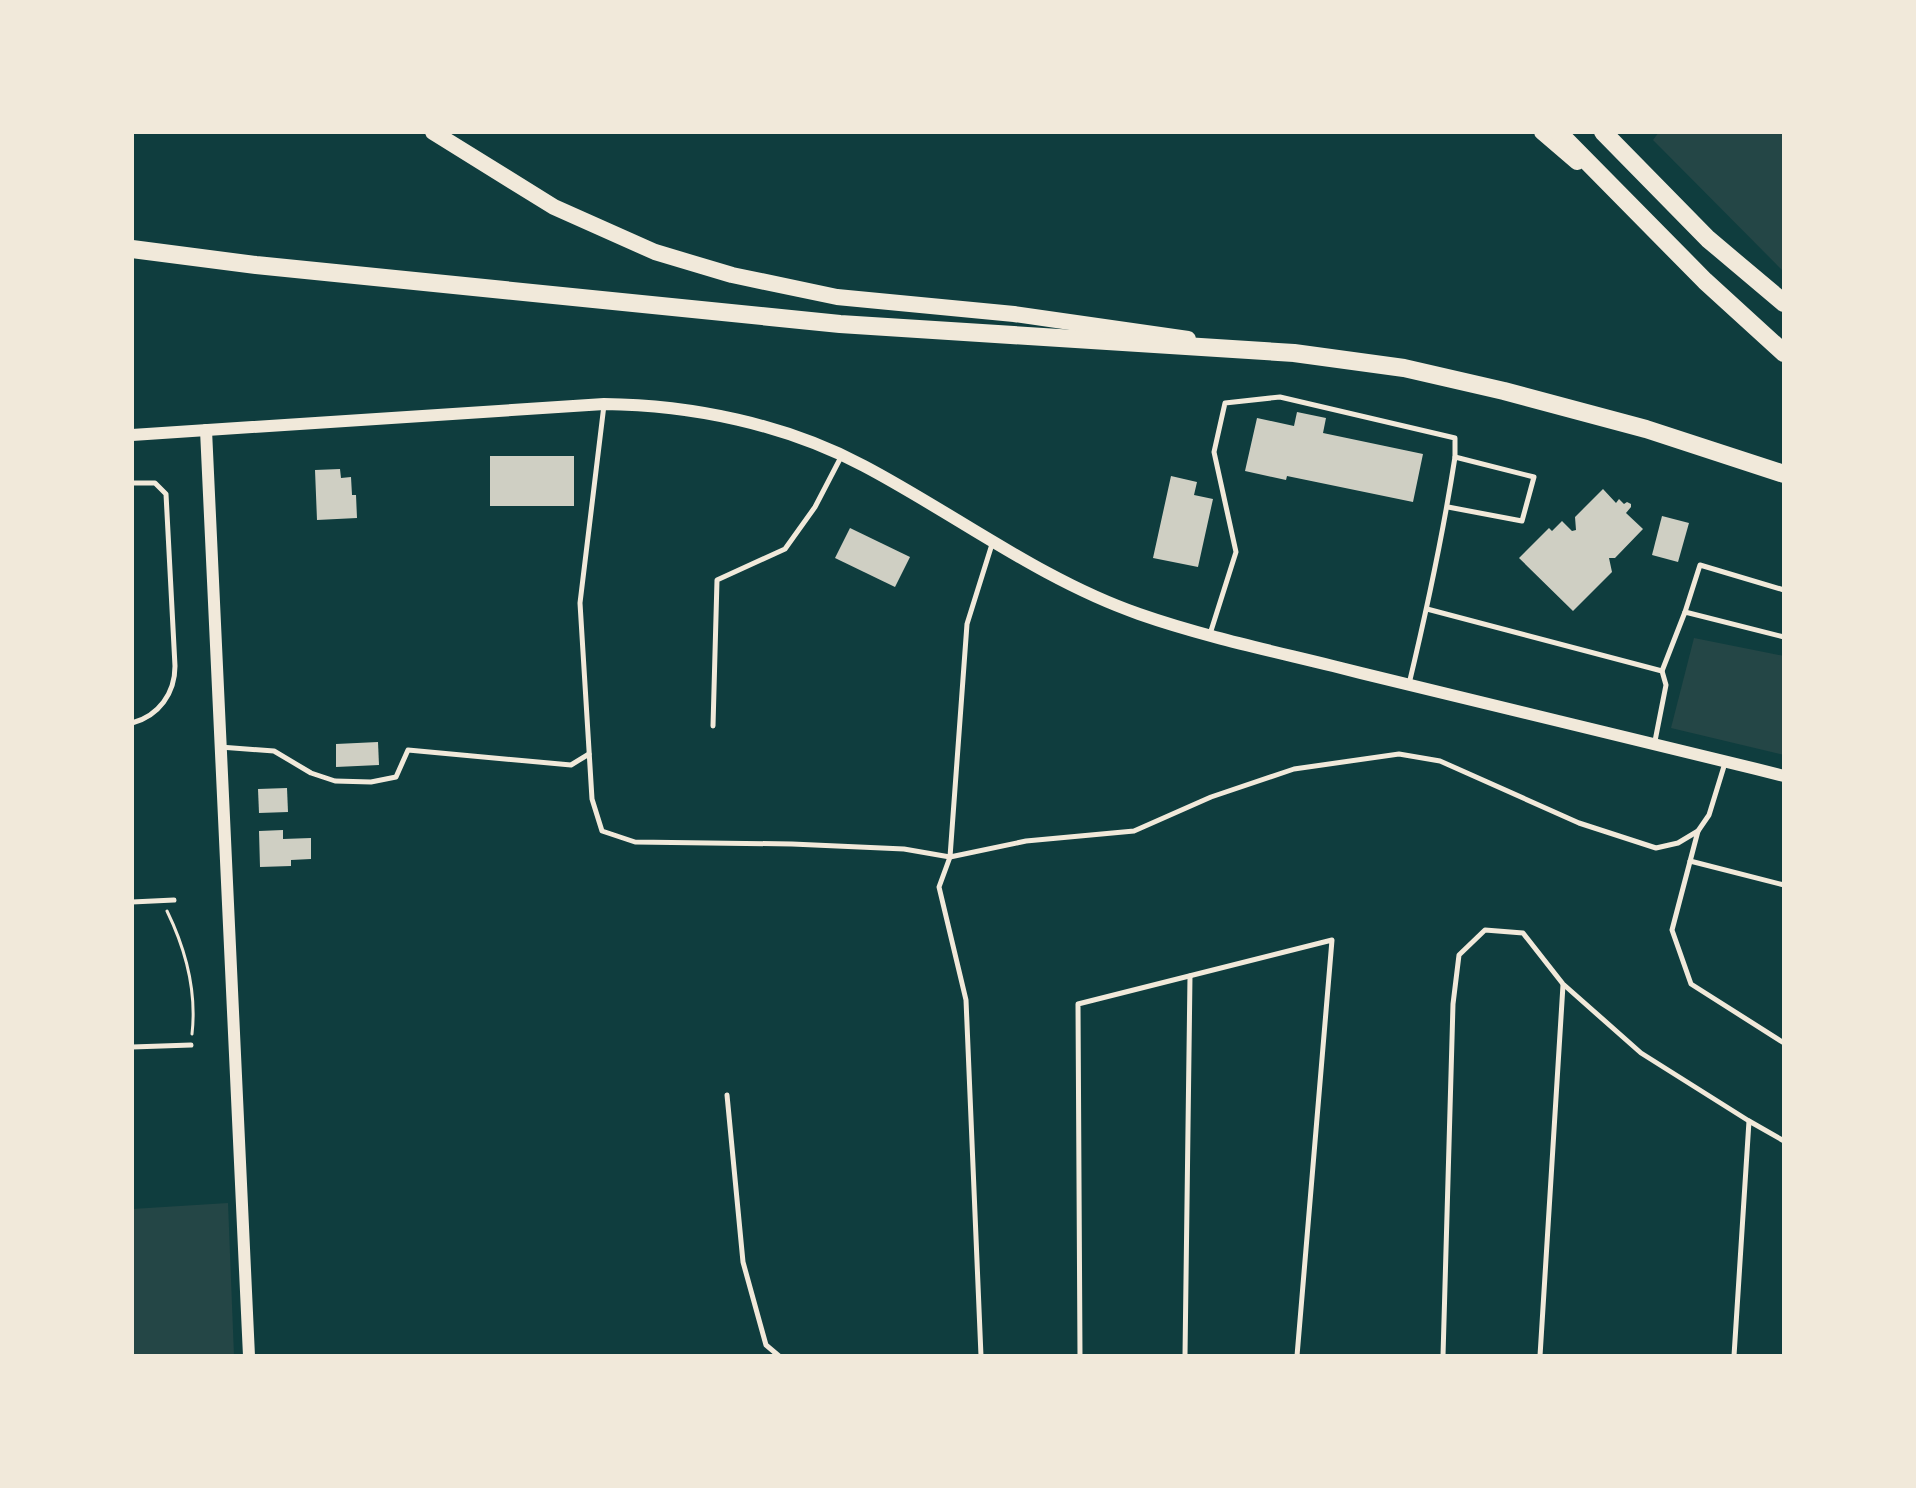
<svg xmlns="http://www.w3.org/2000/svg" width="1916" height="1488" viewBox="0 0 1916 1488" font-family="Ubuntu,sans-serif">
<rect width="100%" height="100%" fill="#0f3d3e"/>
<!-- green -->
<g fill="#244646">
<polygon points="1659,132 1784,132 1784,272 1653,140"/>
<polygon points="1694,638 1784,656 1784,755 1671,728"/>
<polygon points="228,1203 234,1356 132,1356 132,1209"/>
</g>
<!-- building -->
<g fill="#cfcfc3">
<polygon points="1297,412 1326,418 1323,433 1423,454 1413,502 1287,476 1286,480 1245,471 1257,418 1294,426"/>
<rect x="490" y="456" width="84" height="50"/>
<polygon points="340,469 341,478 351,477 352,495 356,495 357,518 317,520 315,470"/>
<polygon points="1171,476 1197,482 1194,495 1213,499 1198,567 1153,558"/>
<polygon points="1603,489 1616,503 1619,499 1624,504 1627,502 1631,504 1631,507 1626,513 1643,529 1615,558 1609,558 1612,572 1573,611 1519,558 1549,528 1552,531 1562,521 1572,531 1576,530 1575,517"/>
<polygon points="1662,516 1689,523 1678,562 1652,555"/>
<polygon points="850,528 910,557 895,587 835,558"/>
<polygon points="378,742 379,765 336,767 336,744"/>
<polygon points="287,788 288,812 259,813 258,789"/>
<polygon points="283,830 283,839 311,838 311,859 291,860 291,866 260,867 259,831"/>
</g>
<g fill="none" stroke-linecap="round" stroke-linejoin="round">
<!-- path -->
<path stroke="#f1e9da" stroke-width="3" d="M 167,911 C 186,950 197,990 192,1034"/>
<!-- service -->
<g stroke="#f1e9da" stroke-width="5">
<polyline points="604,405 580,603 592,799 602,831 635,842 792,844 904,849 950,857 1026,841 1134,831 1211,797 1294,769 1399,754 1440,761 1579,823 1656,848 1678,843 1698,831 1709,815 1725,763"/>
<path d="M 132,483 L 155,483 L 166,494 L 175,666 C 175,693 159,716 132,723"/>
<polyline points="1427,609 1662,671 1666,685 1655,741"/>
<polyline points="1685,612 1700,565 1784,590"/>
<polyline points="1210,634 1236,552 1214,452 1225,403 1280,397 1455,438 1455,457"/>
<polyline points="1662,671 1685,612 1784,637"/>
<path d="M 1409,684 C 1427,609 1443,534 1455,457 L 1534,477 L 1522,521 L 1448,507"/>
<polyline points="713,726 717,580 785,549 815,507 841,457"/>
<polyline points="220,747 274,751 311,773 335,781 371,782 396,777 408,750 571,765 589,754"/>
<polyline points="1698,831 1672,930 1691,984 1784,1043"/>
<polyline points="1690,861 1784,885"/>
<polyline points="132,902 174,900"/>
<polyline points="132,1047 191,1045"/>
<polyline points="727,1095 743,1262 766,1345 779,1356"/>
<polyline points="981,1356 966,1000 939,887 950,857 967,624 993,541"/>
<polyline points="1080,1356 1078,1004 1332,940 1297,1356"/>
<polyline points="1185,1356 1190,976"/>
<polyline points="1443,1356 1453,1004 1459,955 1485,930 1523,933 1563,984 1641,1053 1749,1121"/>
<polyline points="1540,1356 1563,985"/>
<polyline points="1734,1356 1749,1121 1784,1141"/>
</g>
<!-- tertiary -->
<g stroke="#f1e9da" stroke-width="12">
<polyline points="206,430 249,1356"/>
<path d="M 132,435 L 604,404 C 692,405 785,424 864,466 C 955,514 1041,580 1139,614 C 1202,636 1268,650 1333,666 C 1483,704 1634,738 1784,776"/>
</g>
<!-- primary -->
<g stroke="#f1e9da" stroke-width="16">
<polyline points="433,132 554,207 655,252 732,275 837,297 1014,314 1188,339"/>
<polyline points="1542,132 1577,162"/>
</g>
<!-- motorway -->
<g stroke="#f1e9da" stroke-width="18">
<polyline points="1558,132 1705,281 1784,353"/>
<polyline points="1603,132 1708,239 1784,303"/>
<polyline points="132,249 256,265 840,324 1294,353 1404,368 1504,391 1646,429 1784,474"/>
</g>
</g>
<!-- border -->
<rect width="1916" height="1488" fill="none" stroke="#f1e9da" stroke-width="268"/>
</svg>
